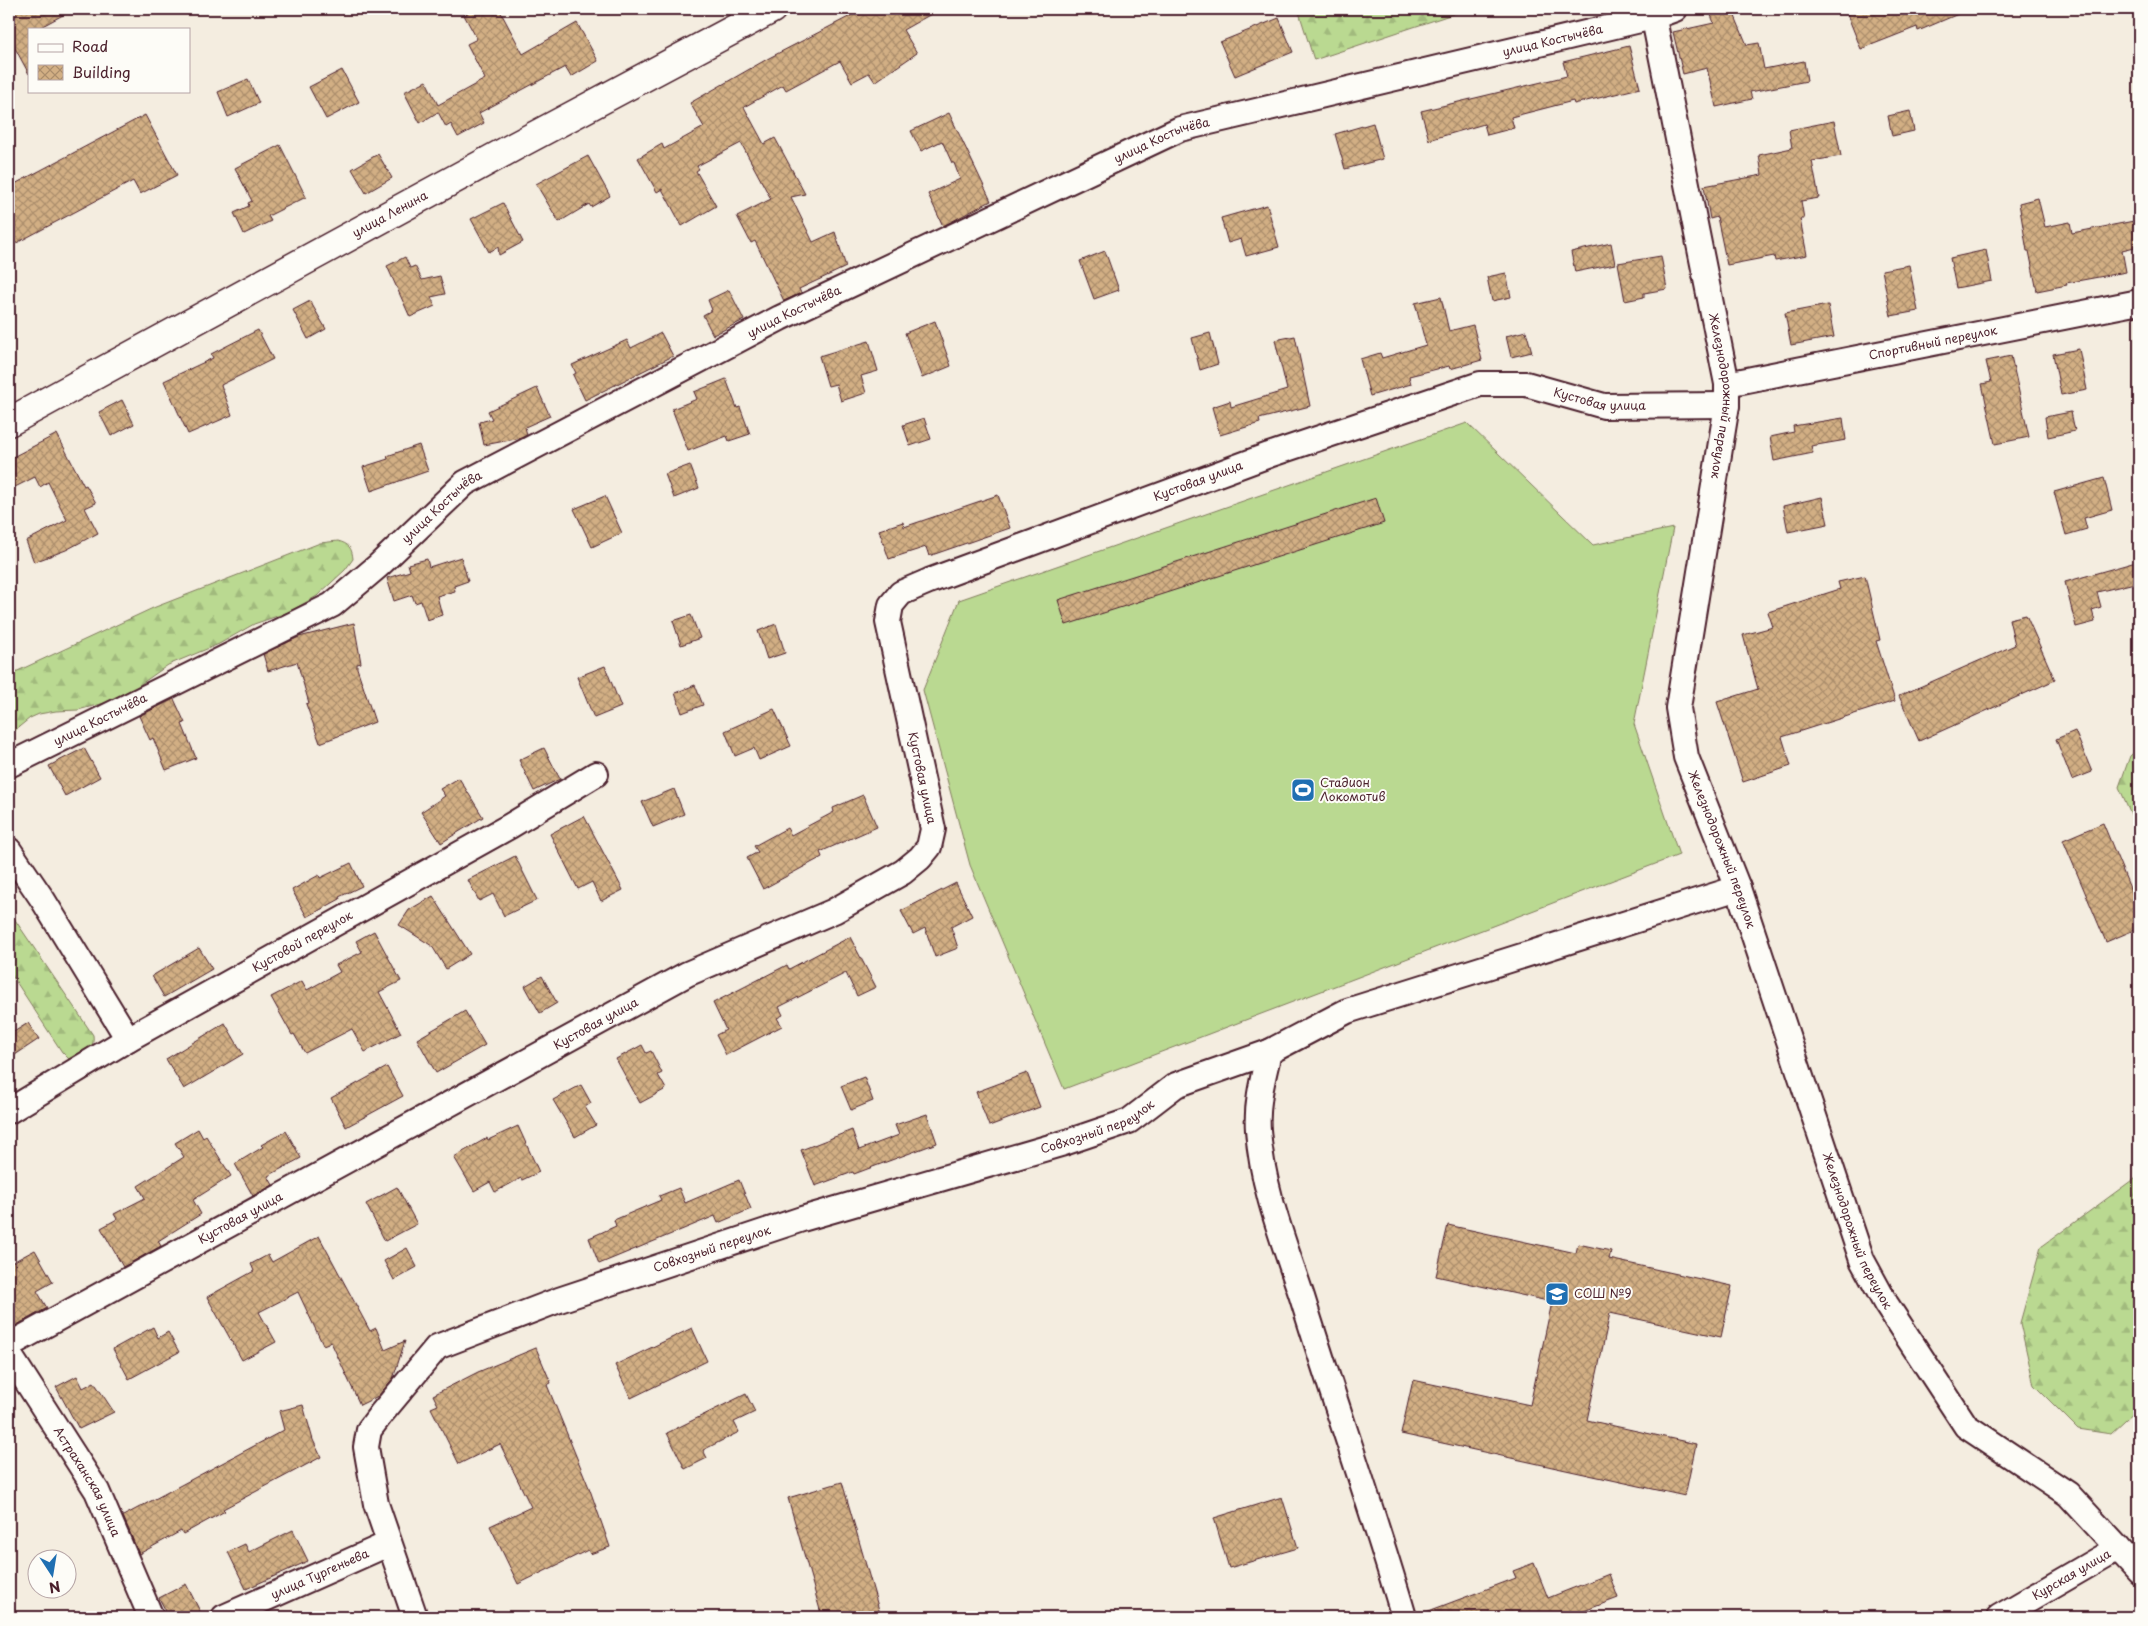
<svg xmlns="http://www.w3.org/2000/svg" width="2148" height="1626" viewBox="0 0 2148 1626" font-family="'Playpen Sans',sans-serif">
<defs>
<pattern id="forest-firs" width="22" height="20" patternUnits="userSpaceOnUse" patternTransform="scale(1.25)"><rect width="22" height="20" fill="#bad991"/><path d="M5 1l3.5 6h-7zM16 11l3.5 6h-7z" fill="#a1ba7d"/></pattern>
<pattern id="building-cross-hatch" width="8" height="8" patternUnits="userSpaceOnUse" patternTransform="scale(1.25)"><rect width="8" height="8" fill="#d2af84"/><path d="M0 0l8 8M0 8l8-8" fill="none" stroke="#ac8e6c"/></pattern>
</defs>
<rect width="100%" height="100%" fill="#f4ede0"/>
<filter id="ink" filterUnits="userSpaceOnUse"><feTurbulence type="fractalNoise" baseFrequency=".02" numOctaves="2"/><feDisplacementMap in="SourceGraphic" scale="10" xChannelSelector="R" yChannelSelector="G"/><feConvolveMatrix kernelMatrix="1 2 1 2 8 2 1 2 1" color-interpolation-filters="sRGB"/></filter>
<g filter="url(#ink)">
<!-- forest -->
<g fill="url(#forest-firs)" stroke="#827c5e">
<polygon points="1298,9 1468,9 1314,60"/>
<path d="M 338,541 C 349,544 352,548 353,559 L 345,570 L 317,596 L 289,612 L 254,624 L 219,644 L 168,665 L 128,693 L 112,701 L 78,710 L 56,711 L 39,714 L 30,718 L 9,735 L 9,675 L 153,608 L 320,543 Z"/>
<polygon points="2139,748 2139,832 2119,787 2130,756"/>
<path d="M 9,911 L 93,1035 C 95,1051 84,1056 69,1059 L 62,1052 L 9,971 Z"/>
<polygon points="2139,1175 2139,1408 2111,1434 2078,1429 2034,1385 2020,1323 2041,1247"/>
</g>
<!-- pitch -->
<polygon fill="#bad991" stroke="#827c5e" points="1467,423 1593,545 1673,528 1634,724 1679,855 1064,1089 970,865 923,690 959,600"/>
<!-- building -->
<g fill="url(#building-cross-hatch)" stroke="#4a1f2b">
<polygon points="9,9 74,9 37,29 29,29 29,74 9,37"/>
<polygon points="476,9 499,9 523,54 577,23 598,61 571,77 565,67 479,113 484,123 458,137 451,124 446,127 438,112 420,123 404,92 426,81 438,105 485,79 467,44 477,39 464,15"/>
<polygon points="864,9 940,9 903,30 917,53 875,82 869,73 852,82 840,61 786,90 783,85 744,107 764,144 775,138 805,194 791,197 813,242 835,232 846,267 799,289 801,293 784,301 755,241 751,243 737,216 771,199 741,143 697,166 699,169 696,171 716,206 682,226 662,189 657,192 638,158 662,144 664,149 704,127 690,103 769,58"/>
<polygon points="1726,9 1732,9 1747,45 1759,43 1764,69 1804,61 1807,81 1750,92 1752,99 1716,107 1707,68 1683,74 1673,32 1714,23 1711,15"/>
<polygon points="1861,9 1970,9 1918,31 1917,27 1861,49 1847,14"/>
<polygon points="1279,18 1293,52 1235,76 1220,42"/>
<polygon points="1629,46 1640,88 1574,104 1573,101 1511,117 1514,128 1487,135 1484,124 1429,140 1421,111 1567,76 1563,62"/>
<polygon points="342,70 359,102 326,119 309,87"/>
<polygon points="248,79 259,103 228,117 218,92"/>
<polygon points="1910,111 1914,131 1892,136 1888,116"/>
<polygon points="949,113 991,201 943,226 928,194 960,179 954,163 952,163 942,141 921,151 911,131"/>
<polygon points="145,115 177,175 140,194 133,181 9,247 9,187"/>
<polygon points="1834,121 1841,156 1812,161 1819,198 1801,201 1804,219 1800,219 1807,255 1775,261 1774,256 1727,265 1717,217 1710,219 1704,186 1762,175 1759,155 1792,148 1789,130"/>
<polygon points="1373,123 1383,159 1345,169 1335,134"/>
<polygon points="280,145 306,197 268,216 271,221 244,234 234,213 249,206 248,203 252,201 235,168"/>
<polygon points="378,154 392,178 366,193 352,169"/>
<polygon points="588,156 610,196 591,207 589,204 559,222 536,184"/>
<polygon points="2038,198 2045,227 2070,222 2072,233 2139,220 2139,246 2122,250 2126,272 2066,283 2067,285 2037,291 2029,251 2027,251 2019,203"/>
<polygon points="503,203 523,242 499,255 498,247 489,252 471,219"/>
<polygon points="1267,205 1279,247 1246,256 1241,239 1228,243 1221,218"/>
<polygon points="1611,243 1615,264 1575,272 1571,252"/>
<polygon points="1986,250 1992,281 1956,288 1950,258"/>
<polygon points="1105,251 1119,290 1094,299 1080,261"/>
<polygon points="1661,256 1667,289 1644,293 1644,297 1625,301 1618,263"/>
<polygon points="405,257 410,268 415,266 422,280 440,276 445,294 431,297 435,306 410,317 387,266"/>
<polygon points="1909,265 1918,311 1891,316 1882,270"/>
<polygon points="1506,273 1511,297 1492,301 1487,277"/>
<polygon points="729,290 744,320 713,335 703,315 712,310 708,300"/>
<polygon points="1441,297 1449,331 1473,325 1482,360 1450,369 1449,366 1409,376 1411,384 1370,396 1360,359 1380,353 1382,358 1426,345 1415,303"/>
<polygon points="310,301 326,329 308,339 293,310"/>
<polygon points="1828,305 1834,337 1791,345 1785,313"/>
<polygon points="935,321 951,366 922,378 905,333"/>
<polygon points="258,330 273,359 221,385 232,415 188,434 164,381 213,358 211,354"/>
<polygon points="1526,331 1532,352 1511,357 1506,336"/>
<polygon points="661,333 673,356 585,400 573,375 576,373 572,365 627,340 631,348"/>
<polygon points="1210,333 1218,364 1200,370 1192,338"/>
<polygon points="1295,336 1310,406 1259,419 1260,423 1220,435 1212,407 1230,401 1231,407 1287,390 1275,340"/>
<polygon points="869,341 878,371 861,376 866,393 841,401 836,384 828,386 819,356"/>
<polygon points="2079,349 2087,390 2061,395 2053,354"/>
<polygon points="2011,356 2029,437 1995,444 1982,384 1991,382 1986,361"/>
<polygon points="726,379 737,408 740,407 750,434 729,441 727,436 688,451 672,409 697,399 694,392"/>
<polygon points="537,388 550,416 525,427 527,435 521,438 484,445 479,422 492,419 488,411"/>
<polygon points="122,400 134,424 111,436 99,412"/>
<polygon points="2071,412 2075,431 2048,437 2045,417"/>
<polygon points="924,418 931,439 910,446 903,425"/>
<polygon points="1843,418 1846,440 1811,446 1813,453 1774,461 1770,437 1794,432 1793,426"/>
<polygon points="57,434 84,486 86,485 96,503 85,508 98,533 66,550 34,562 26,541 67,520 48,482 40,487 35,477 9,490 9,459"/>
<polygon points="419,445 428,471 371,491 363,467 388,459 387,456"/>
<polygon points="690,465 699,488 674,498 665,474"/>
<polygon points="2104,478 2112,510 2084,518 2087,529 2066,535 2054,492"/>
<polygon points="998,495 1010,528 929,556 926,547 889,559 879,530 903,522 904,527"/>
<polygon points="605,496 622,533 592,547 574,509"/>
<polygon points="1822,497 1828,524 1788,532 1783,506"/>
<polygon points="1376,498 1384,523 1066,625 1058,600"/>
<polygon points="461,557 468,581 454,586 455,591 437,596 442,615 427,620 421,601 415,603 412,595 394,601 387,578 410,571 408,564 427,559 429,567"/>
<polygon points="2136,562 2139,582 2097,592 2101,607 2092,610 2095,622 2076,627 2065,582"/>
<polygon points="1865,576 1880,640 1876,641 1895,701 1782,737 1791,766 1743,782 1717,702 1758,689 1743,635 1773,627 1768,612 1840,589 1838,582"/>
<polygon points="691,615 700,638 681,645 673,621"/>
<polygon points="2026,615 2055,680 1919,741 1899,696 2015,645 2009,619"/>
<polygon points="354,623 361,663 357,664 357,668 375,722 320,743 306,704 309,703 297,662 268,671 263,654 299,637"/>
<polygon points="776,624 785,653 767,659 758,631"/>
<polygon points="605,666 621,707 594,718 577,677"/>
<polygon points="695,685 703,705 682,713 675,693"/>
<polygon points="174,699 185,723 182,724 196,758 166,770 153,738 150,740 139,716"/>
<polygon points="774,709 791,746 759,760 754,748 735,756 725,731"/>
<polygon points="2075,731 2092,772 2072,780 2056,739"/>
<polygon points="84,748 100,777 65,796 49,766"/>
<polygon points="544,748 560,779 534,791 519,760"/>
<polygon points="459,778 483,817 441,843 421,812 445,796 440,789"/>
<polygon points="674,789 684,814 653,827 642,802"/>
<polygon points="863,795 877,827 820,852 822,857 763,889 747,858 758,852 754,846 787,828 791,835 834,812 833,808"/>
<polygon points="584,816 623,890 601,901 592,882 578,889 550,834"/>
<polygon points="2103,823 2139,910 2139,928 2106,942 2063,840"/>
<polygon points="515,856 537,900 504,916 493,894 479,901 468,880"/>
<polygon points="351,863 362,886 339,897 340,899 307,917 292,890 319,875 320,878"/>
<polygon points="956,883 972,916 951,927 958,948 935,957 925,928 913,934 901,911"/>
<polygon points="433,896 470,954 446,969 432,946 399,925 409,910"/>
<polygon points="374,931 401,981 379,992 401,1033 365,1052 352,1029 305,1053 294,1034 292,1035 271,997 302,981 307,990 340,972 336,965 362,952 356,941"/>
<polygon points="850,937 876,987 857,996 846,973 779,1007 783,1015 777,1018 782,1026 726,1055 716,1035 726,1030 713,1003 787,965 789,969"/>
<polygon points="199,948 212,969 164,997 152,976"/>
<polygon points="542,976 557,1003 540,1013 525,986"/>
<polygon points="465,1011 485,1045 436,1073 417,1039"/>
<polygon points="28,1023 39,1039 9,1059 9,1035"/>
<polygon points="225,1023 243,1054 184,1089 166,1059"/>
<polygon points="642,1045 646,1053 651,1051 662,1073 658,1075 666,1089 640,1103 616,1059"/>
<polygon points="387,1067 403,1096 346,1127 331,1098"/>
<polygon points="1027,1073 1040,1107 989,1126 976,1092"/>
<polygon points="864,1077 873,1101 851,1110 841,1086"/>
<polygon points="581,1085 591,1103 585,1107 596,1125 575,1137 553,1100"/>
<polygon points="927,1114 937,1143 854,1174 853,1172 815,1186 801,1150 852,1130 859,1150 899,1135 895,1125"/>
<polygon points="518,1126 539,1172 522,1180 521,1178 495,1192 490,1182 474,1191 454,1157 487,1138 488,1140"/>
<polygon points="198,1129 203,1138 206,1136 231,1176 193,1200 201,1214 158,1241 161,1246 123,1267 101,1228 117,1219 114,1214 145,1198 138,1186 184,1157 175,1143"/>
<polygon points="286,1131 301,1158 268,1176 273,1185 253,1196 235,1164 263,1147 261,1145"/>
<polygon points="739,1180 751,1209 718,1223 715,1216 599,1264 589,1238 616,1226 614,1220 661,1200 659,1196 679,1188 685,1203"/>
<polygon points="397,1187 417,1224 385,1241 366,1204"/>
<polygon points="1448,1225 1576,1253 1578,1244 1611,1251 1609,1259 1732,1286 1721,1337 1610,1313 1587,1420 1696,1444 1685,1496 1401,1434 1413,1380 1530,1405 1552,1302 1436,1276"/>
<polygon points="319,1236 370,1331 376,1328 385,1350 405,1341 393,1379 378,1396 360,1405 331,1342 323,1345 298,1292 259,1312 276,1342 242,1360 207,1297 254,1271 251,1264 268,1255 272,1262"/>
<polygon points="407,1248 417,1267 394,1280 384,1261"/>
<polygon points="35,1250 53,1282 37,1291 47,1308 15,1326 9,1314 9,1264"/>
<polygon points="153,1327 158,1338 168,1332 179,1352 129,1379 113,1349"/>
<polygon points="692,1328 707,1361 631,1398 615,1365"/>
<polygon points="536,1348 551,1383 547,1385 590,1490 610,1547 590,1554 588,1550 518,1584 490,1526 531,1507 500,1444 459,1464 431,1408 438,1405 433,1395 478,1372"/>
<polygon points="77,1376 83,1388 94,1382 114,1412 79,1429 56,1387"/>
<polygon points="746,1394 755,1412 734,1422 739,1432 703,1450 707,1458 685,1469 667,1433"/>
<polygon points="303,1405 313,1440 321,1457 223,1509 225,1511 183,1534 181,1531 139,1554 123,1516 284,1430 279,1411"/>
<polygon points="842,1482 881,1617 822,1617 788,1498"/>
<polygon points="1282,1497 1298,1548 1229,1568 1214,1518"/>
<polygon points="293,1530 308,1561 246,1589 228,1552 245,1544 249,1552"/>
<polygon points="1534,1563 1548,1598 1609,1574 1618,1598 1568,1617 1418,1617 1418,1615 1516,1578 1513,1571"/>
<polygon points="186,1584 203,1617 169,1617 159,1598"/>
</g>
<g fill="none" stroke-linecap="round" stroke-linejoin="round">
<!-- minor casing -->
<g stroke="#4a1f2b" stroke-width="28">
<g id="minor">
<path id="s1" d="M 1652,9 L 1727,384 L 1727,405 L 1678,708 L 1686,757 L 1738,888 L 1862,1260 L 1886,1304 L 1966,1426 L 2068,1494 L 2139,1571"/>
<path id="s2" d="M 1727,384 L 2139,302"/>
<path id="s3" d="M 9,765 L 332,605 L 378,566 L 465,483 L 780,318 L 1180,129 L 1653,17 L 1675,9"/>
<polyline points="9,850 43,900 128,1039"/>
<path id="s4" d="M 9,1111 L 128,1039 L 510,826 L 596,774"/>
<path id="s5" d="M 9,1345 L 687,974 L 834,911 L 903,872 L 920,858 L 929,847 L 933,829 L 888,622 L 891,605 L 901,593 L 929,581 L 1269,455 L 1480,384 L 1526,384 L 1604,406 L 1727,405"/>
<path id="s6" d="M 9,1354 L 97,1491 L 151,1617"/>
<path id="s7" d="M 224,1617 L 388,1544"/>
<path id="s8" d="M 415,1617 L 376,1504 L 366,1447 L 369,1430 L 381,1414 L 437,1347 L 559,1300 L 802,1219 L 1064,1143 L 1129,1121 L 1176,1085 L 1269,1052"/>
<path d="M 1404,1617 C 1373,1510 1335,1404 1302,1297 C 1284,1242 1262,1188 1258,1130 C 1256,1103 1263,1078 1269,1052 L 1347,1011 L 1738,888"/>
<path id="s9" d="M 1999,1617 L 2118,1548"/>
</g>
</g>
<!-- secondary casing -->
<g stroke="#4a1f2b" stroke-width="31">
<g id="secondary">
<path id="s10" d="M 9,422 L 519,144 L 772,9"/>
</g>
</g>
<!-- minor -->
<use href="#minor" stroke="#fdfcf7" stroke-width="24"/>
<!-- secondary -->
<use href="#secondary" stroke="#fdfcf7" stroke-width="28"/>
</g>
</g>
<!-- icons -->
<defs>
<g id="stadium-square" transform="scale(1.25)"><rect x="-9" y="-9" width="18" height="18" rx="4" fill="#1f6fb2" stroke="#fdfcf7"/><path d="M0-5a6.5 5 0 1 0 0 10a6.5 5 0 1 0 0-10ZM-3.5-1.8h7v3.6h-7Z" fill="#fff"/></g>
<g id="school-square" transform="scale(1.25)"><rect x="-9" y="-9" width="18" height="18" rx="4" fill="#1f6fb2" stroke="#fdfcf7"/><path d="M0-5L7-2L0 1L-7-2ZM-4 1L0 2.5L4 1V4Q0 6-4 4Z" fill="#fff"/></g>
</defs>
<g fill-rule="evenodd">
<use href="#stadium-square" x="1303" y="790"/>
<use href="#school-square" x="1557" y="1294"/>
</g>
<g text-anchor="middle" stroke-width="4" stroke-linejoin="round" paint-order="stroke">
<!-- street labels -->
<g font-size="12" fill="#4a1f2b" stroke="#fdfcf7">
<text dy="4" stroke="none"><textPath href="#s3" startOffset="1722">улица Костычёва</textPath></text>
<text dy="4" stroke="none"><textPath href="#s3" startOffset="1318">улица Костычёва</textPath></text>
<text dy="4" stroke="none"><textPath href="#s10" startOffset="434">улица Ленина</textPath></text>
<text dy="4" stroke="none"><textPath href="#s3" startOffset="912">улица Костычёва</textPath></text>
<text dy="4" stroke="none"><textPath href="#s2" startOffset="210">Спортивный переулок</textPath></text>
<text dy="4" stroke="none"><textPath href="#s1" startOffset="394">Железнодорожный переулок</textPath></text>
<text dy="4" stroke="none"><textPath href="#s5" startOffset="2049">Кустовая улица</textPath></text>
<text dy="4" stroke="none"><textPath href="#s5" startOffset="1629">Кустовая улица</textPath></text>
<text dy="4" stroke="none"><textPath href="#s3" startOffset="508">улица Костычёва</textPath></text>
<text dy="4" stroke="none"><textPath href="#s3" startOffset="102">улица Костычёва</textPath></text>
<text transform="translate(922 778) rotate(78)" y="4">Кустовая улица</text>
<text dy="4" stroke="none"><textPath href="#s1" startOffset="859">Железнодорожный переулок</textPath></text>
<text dy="4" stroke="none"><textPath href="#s4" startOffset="339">Кустовой переулок</textPath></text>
<text dy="4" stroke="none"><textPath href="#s5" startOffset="669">Кустовая улица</textPath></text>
<text dy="4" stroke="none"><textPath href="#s8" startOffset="999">Совхозный переулок</textPath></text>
<text dy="4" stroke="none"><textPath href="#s5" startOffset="264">Кустовая улица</textPath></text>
<text dy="4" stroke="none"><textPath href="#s1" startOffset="1264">Железнодорожный переулок</textPath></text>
<text dy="4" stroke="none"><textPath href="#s8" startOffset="594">Совхозный переулок</textPath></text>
<text dy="4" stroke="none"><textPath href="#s6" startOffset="150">Астраханская улица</textPath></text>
<text dy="4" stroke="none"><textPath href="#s7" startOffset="105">улица Тургеньева</textPath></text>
<text dy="4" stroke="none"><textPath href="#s9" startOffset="84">Курская улица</textPath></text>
</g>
<!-- poi labels -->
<g font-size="12" fill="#4a1f2b" stroke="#fdfcf7" text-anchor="start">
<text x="1320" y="787">Стадион<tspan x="1320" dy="14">Локомотив</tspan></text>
<text x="1574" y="1298">СОШ №9</text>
</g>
</g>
<!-- margin -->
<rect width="2148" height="1626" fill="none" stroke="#fdfcf7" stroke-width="30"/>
<rect x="15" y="15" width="2118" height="1596" fill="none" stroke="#4a1f2b" stroke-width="2" filter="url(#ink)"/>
<!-- legend -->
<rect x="28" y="28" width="162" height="65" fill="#fdfcf7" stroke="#b5a4a5"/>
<rect x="38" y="44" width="25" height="8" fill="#fdfcf7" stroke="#b5a4a5"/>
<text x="72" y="52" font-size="15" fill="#4a1f2b">Road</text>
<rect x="38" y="65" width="25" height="15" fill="url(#building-cross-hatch)" stroke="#b5a4a5"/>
<text x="72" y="78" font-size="15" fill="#4a1f2b">Building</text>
<!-- north arrow -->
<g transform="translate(52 1574) rotate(168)"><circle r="24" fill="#fdfcf7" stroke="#b5a4a5"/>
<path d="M0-4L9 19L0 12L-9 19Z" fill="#1f6fb2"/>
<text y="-8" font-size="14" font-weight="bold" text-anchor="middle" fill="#4a1f2b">N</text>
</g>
</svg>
